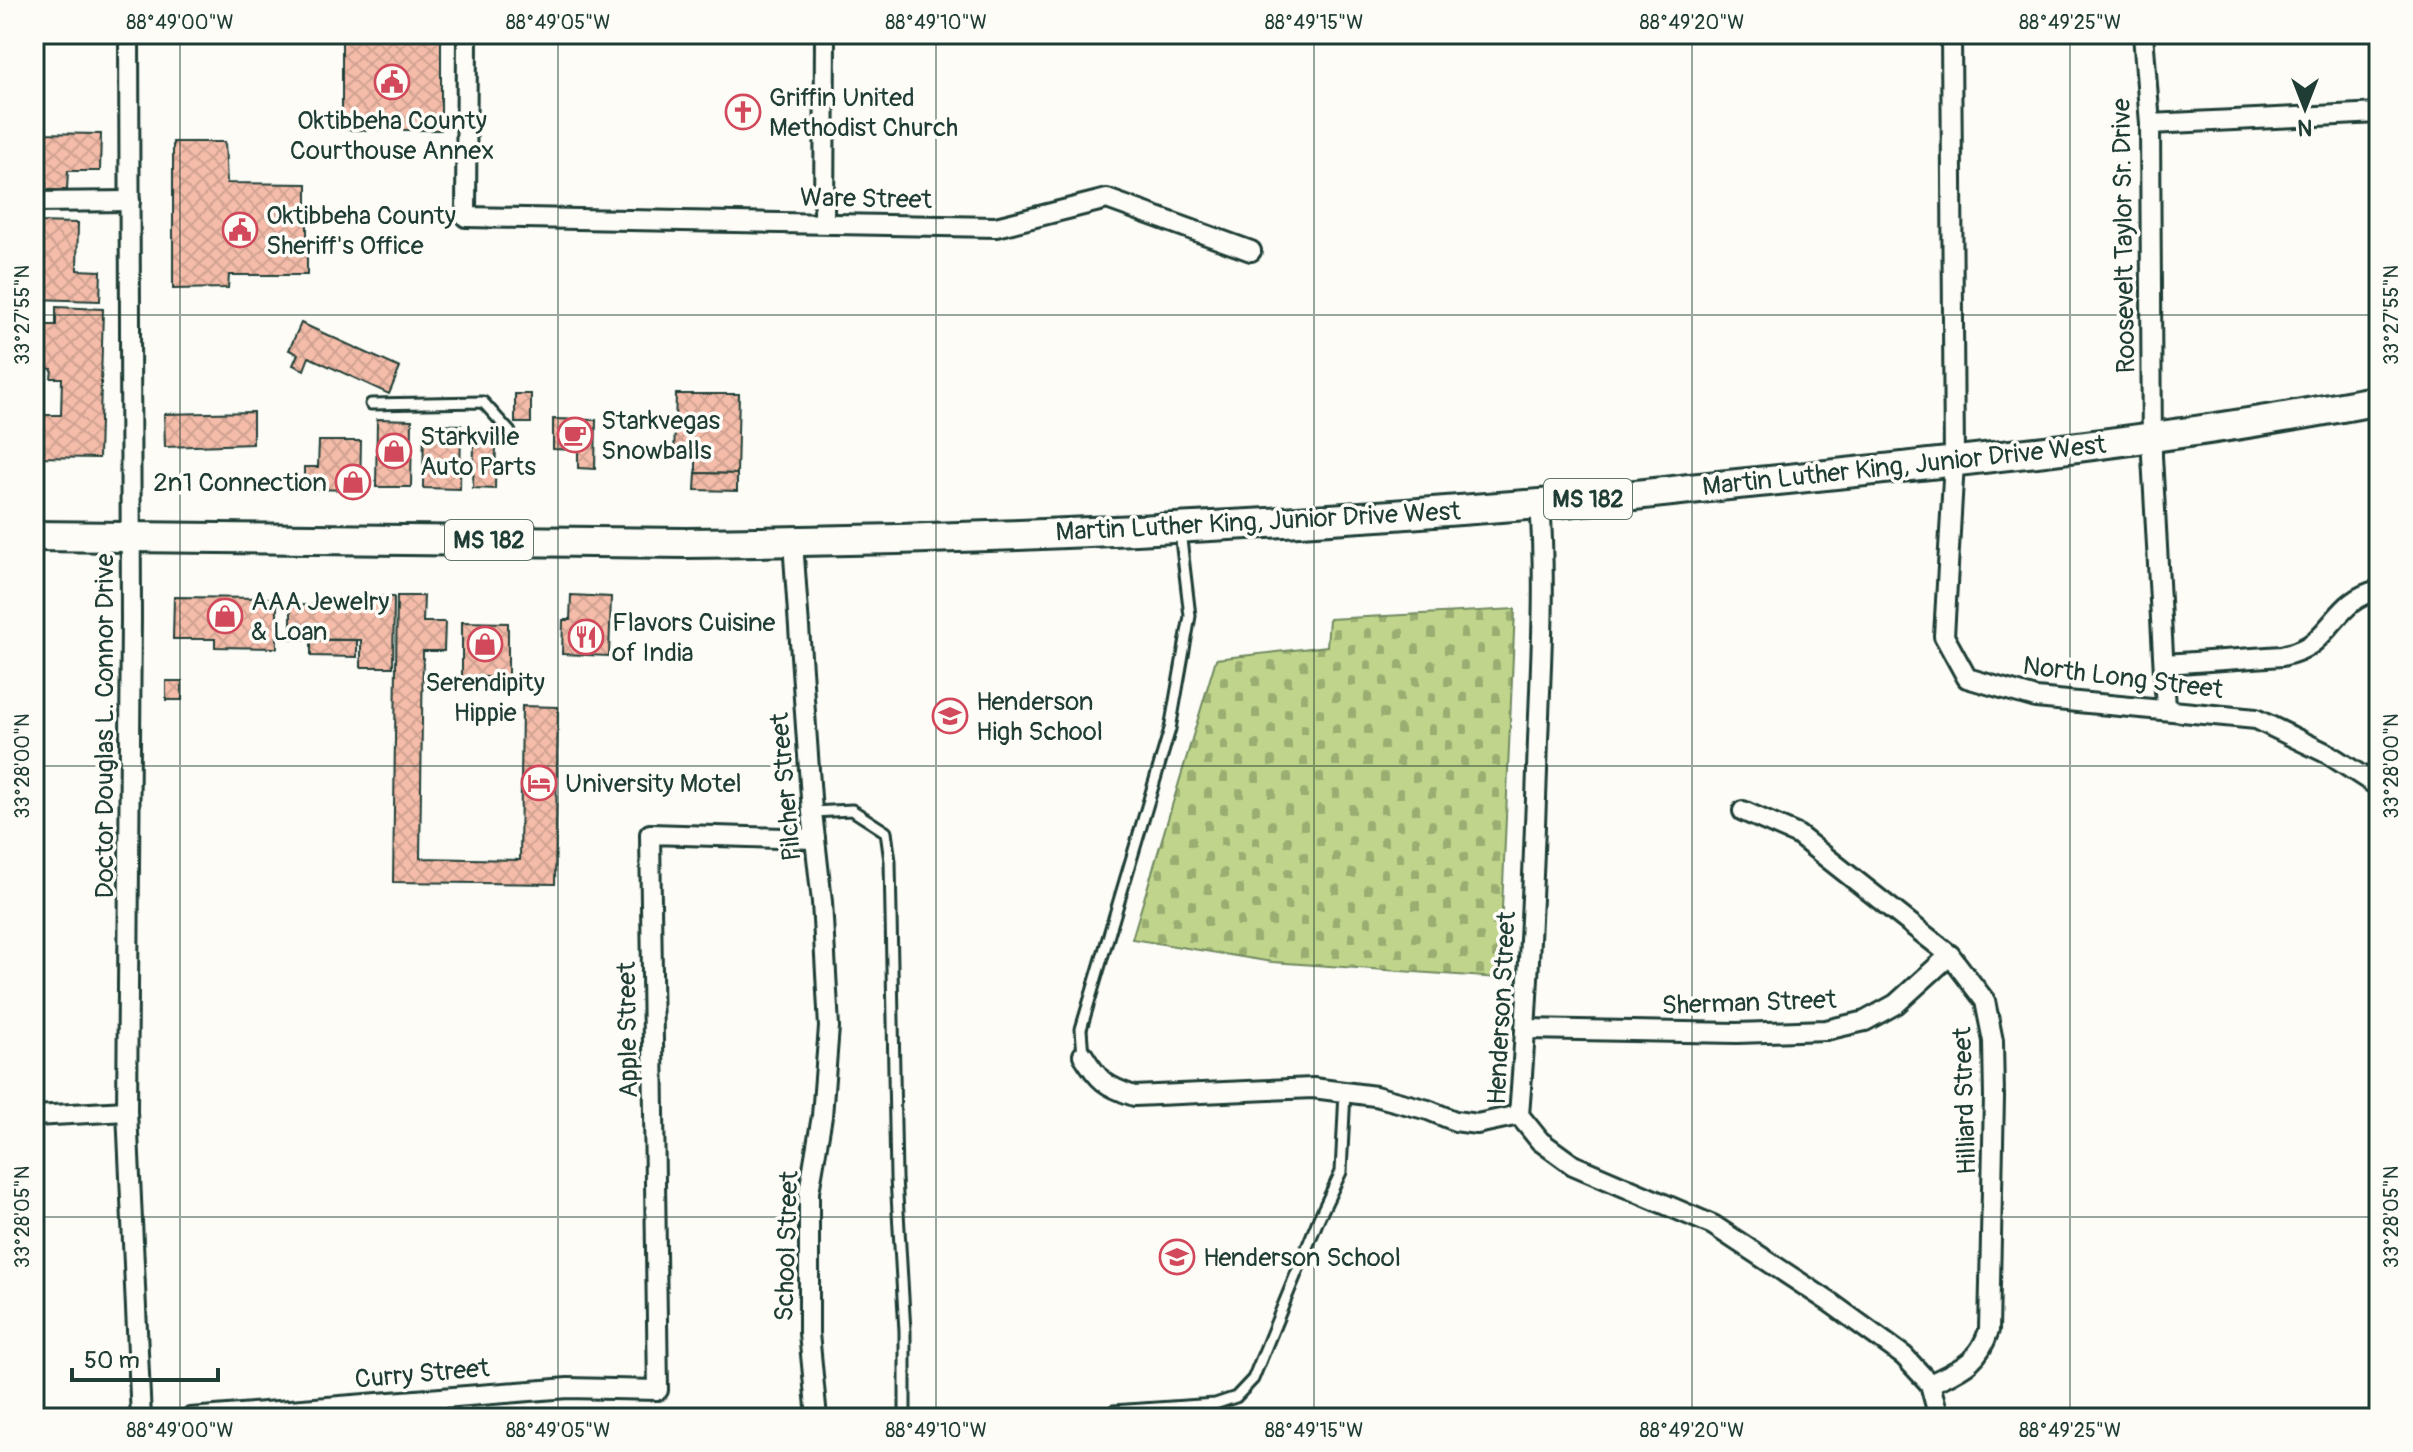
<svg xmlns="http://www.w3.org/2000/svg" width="2413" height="1452" viewBox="0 0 2413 1452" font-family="Pangolin,sans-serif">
<defs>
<pattern id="cemetery-stones" width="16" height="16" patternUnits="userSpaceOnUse" patternTransform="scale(2)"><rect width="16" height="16" fill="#c0d58b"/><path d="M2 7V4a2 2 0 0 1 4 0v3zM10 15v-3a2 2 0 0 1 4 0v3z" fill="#9bae72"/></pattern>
<pattern id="building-cross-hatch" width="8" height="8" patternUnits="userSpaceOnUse" patternTransform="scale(2)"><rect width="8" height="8" fill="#f4bca9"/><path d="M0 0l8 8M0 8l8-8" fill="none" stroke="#d1a292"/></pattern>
</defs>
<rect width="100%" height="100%" fill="#fdfcf7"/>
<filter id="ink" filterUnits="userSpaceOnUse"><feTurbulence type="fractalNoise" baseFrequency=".0125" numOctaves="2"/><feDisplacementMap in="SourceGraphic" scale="16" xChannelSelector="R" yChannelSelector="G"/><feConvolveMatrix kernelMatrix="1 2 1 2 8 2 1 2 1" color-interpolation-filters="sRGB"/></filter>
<g filter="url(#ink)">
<!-- cemetery -->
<polygon fill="url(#cemetery-stones)" stroke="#708960" stroke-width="2" points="1515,609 1499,978 1272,962 1132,939 1216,659 1327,646 1329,619"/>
<!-- building -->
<g fill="url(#building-cross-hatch)" stroke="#1f3d34" stroke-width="2">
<rect x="342" y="34" width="99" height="96"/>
<polygon points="34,133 101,134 100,171 68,171 67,190 46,190 46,168 34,168"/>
<polygon points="173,142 225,142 227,183 307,184 307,275 229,275 228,288 173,289"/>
<polygon points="34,222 78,223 77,270 101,271 100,301 34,299"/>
<polygon points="56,307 103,309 99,458 34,457 34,415 61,415 62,378 51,378 52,369 43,368 44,325 56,325"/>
<polygon points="301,323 400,368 389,394 309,357 304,370 293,365 298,354 289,350"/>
<rect x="515" y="394" width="16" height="29"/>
<polygon points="676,394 739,394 737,474 696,473 696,456 674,456"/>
<polygon points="253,412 253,444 165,447 164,414"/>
<polygon points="377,419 412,420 411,487 376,487"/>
<polygon points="553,419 596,420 595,469 578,468 578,450 553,449"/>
<polygon points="424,424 461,425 460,489 423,488"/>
<polygon points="319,441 361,441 360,490 304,489 304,467 318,467"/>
<polygon points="474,444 496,444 495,489 473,488"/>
<polygon points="696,473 737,474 737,491 695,490"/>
<polygon points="571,595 611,597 609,656 562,654 563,620 570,620"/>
<polygon points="363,596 394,597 393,667 361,667 361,640 291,639 291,605 362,606"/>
<polygon points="397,596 424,596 423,622 445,622 444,651 423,651 420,858 520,860 522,706 558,707 555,884 393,882"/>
<polygon points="174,597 277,598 277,648 215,647 215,639 173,639"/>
<polygon points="462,622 508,623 508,677 462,677"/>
<polygon points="311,640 357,640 357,657 311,656"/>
<rect x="166" y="681" width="16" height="19"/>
</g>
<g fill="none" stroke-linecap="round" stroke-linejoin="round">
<!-- service casing -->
<g stroke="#1f3d34" stroke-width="15">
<g id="service">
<polyline points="371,404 483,402 510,432"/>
<polyline points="812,812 852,810 886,832 890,861 896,1178 905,1331 905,1418"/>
<polyline points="1083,1055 1081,1029 1170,729 1190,616 1180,531"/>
<polyline points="1108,1418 1113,1411 1215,1404 1236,1397 1253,1379 1319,1218 1341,1172 1345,1092"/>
</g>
</g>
<!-- minor casing -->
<g stroke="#1f3d34" stroke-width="24">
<g id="minor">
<polyline points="129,34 131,619 127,1111 141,1418"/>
<polyline points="467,34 466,217 996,227 1107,199 1251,251"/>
<polyline points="1951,34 1954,462 1944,636 1967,678 2036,698 2256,719 2328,754 2379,787"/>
<polyline points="2143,34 2150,124 2152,456 2166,709"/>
<polyline points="2150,124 2379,113"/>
<polyline points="34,202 130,201"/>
<polyline points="824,223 825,34"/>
<path d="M 1540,504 C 1546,582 1541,662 1538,740 C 1534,865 1529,990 1519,1115 L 1540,1141 L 1573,1165 L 1713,1225 L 1831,1303 L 1904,1356 L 1930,1384 L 1939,1418"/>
<polyline points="793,542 812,812 822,902 829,1027 822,1116 809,1192 809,1333 817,1418"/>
<path d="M 2165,664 L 2282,656 C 2294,653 2307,649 2316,640 C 2339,619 2345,598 2379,590"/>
<path d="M 1743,811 L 1798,835 L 1950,955 L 1985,1001 L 1993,1041 L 1994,1097 L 1989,1330 C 1978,1364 1960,1369 1930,1384"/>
<polyline points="1526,1029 1737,1033 1826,1030 1865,1021 1896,1004 1950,955"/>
<path d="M 1083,1055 C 1099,1081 1105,1086 1134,1096 L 1313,1088 L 1375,1096 L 1428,1110 L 1455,1121 L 1477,1124 L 1519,1115"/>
<polyline points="34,1116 127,1111"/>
<polyline points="190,1418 568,1388 658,1390 650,834 815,839"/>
</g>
</g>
<!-- primary casing -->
<g stroke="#1f3d34" stroke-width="34">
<path id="primary" d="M 34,536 L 686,543 C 970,540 1256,527 1540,504 C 1616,498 1693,488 1769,481 C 1973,460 2178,439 2379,400"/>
</g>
<!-- service -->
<use href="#service" stroke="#fdfcf7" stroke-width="9"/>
<!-- minor -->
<use href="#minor" stroke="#fdfcf7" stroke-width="18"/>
<!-- primary -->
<use href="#primary" stroke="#fdfcf7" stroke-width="28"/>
</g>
</g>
<!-- ticks -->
<path fill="none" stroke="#1f3d34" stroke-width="2" stroke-opacity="0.45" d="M 180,34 L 180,1418M 558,34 L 558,1418M 936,34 L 936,1418M 1314,34 L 1314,1418M 1692,34 L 1692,1418M 2070,34 L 2070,1418M 34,315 L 2379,315M 34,766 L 2379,766M 34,1217 L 2379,1217"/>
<!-- icons -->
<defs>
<g id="civic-ring" transform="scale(1.8)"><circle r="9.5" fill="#fdfcf7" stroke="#d1495b" stroke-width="1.5"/><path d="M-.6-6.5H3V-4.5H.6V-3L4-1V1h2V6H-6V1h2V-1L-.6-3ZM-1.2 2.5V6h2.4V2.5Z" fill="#d1495b"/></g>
<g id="church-ring" transform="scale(1.8)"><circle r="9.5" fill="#fdfcf7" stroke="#d1495b" stroke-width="1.5"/><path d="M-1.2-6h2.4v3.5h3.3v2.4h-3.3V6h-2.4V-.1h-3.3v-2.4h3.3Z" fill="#d1495b"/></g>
<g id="cafe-ring" transform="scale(1.8)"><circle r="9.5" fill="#fdfcf7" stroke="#d1495b" stroke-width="1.5"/><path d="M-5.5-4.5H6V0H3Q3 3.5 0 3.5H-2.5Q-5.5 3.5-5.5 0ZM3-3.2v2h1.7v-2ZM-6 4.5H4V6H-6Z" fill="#d1495b"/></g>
<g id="shop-ring" transform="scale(1.8)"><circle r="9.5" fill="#fdfcf7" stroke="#d1495b" stroke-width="1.5"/><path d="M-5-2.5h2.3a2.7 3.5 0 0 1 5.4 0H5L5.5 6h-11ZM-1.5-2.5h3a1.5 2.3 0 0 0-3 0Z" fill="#d1495b"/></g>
<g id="restaurant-ring" transform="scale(1.8)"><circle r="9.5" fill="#fdfcf7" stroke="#d1495b" stroke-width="1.5"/><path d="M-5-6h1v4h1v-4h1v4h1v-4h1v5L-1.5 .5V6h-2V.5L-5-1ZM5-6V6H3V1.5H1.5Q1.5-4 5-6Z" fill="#d1495b"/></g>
<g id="school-ring" transform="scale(1.8)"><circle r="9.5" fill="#fdfcf7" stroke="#d1495b" stroke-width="1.5"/><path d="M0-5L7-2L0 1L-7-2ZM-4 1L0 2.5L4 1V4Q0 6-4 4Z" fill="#d1495b"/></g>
<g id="hotel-ring" transform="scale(1.8)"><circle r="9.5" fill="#fdfcf7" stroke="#d1495b" stroke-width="1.5"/><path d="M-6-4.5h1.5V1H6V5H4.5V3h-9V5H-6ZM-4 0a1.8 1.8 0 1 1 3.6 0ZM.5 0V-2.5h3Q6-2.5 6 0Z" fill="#d1495b"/></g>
</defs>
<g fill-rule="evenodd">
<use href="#civic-ring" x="392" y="82"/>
<use href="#church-ring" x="743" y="112"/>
<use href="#civic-ring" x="240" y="230"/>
<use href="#cafe-ring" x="575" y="435"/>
<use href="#shop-ring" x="394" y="451"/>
<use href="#shop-ring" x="353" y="482"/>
<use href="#shop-ring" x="225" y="616"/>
<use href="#restaurant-ring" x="586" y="637"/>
<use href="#shop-ring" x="485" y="644"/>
<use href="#school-ring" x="950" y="716"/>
<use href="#hotel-ring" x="539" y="783"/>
<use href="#school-ring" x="1177" y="1257"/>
</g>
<g text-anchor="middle" stroke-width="7" stroke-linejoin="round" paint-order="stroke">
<!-- shield labels -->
<g fill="#fdfcf7" stroke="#62766e" stroke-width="2">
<rect x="1544" y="479" width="88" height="40" rx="6"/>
<rect x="445" y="520" width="88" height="40" rx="6"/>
</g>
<g font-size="24" font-weight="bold" fill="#1f3d34">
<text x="1588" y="507">MS 182</text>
<text x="489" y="548">MS 182</text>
</g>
<!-- poi labels -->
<g font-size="26" fill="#1f3d34" stroke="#fdfcf7" text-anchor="start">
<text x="769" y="106">Griffin United<tspan x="769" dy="30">Methodist Church</tspan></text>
<text x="392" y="129" text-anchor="middle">Oktibbeha County<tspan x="392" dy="30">Courthouse Annex</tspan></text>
<text x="266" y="224">Oktibbeha County<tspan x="266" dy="30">Sheriff's Office</tspan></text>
<text x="601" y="429">Starkvegas<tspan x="601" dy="30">Snowballs</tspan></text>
<text x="420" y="445">Starkville<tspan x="420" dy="30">Auto Parts</tspan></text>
<text x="327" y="491" text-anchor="end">2n1 Connection</text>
<text x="251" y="610">AAA Jewelry<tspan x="251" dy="30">&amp; Loan</tspan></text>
<text x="612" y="631">Flavors Cuisine<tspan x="612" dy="30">of India</tspan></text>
<text x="485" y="691" text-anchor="middle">Serendipity<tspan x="485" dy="30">Hippie</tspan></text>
<text x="976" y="710">Henderson<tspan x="976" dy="30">High School</tspan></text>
<text x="565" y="792">University Motel</text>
<text x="1203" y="1266">Henderson School</text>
</g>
<!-- street labels -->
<g font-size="26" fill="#1f3d34" stroke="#fdfcf7">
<text transform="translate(866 198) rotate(1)" y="9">Ware Street</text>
<text transform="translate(2123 236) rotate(-91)" y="9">Roosevelt Taylor Sr. Drive</text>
<text transform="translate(1904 465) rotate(-6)" y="9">Martin Luther King, Junior Drive West</text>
<text transform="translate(1258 521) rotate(-3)" y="9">Martin Luther King, Junior Drive West</text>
<text transform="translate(2123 677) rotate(7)" y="9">North Long Street</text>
<text transform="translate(104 726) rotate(-90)" y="9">Doctor Douglas L. Connor Drive</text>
<text transform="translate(785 787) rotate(-95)" y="9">Pilcher Street</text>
<text transform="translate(1749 1002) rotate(-2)" y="9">Sherman Street</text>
<text transform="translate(1501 1008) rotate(-87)" y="9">Henderson Street</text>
<text transform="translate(627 1030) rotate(-91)" y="9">Apple Street</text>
<text transform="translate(1964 1101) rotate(-92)" y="9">Hilliard Street</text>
<text transform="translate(786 1246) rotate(-88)" y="9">School Street</text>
<text transform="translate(422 1373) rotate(-5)" y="9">Curry Street</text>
</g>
</g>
<!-- margin -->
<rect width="2413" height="1452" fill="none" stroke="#fdfcf7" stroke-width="88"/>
<!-- north arrow -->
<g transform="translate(2305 108) rotate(180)" stroke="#fdfcf7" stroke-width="6" paint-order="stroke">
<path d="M0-6L14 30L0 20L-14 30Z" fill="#1f3d34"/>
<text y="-12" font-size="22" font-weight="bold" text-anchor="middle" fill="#1f3d34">N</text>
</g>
<!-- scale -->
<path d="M72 1368v12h146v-12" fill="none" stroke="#1f3d34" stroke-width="4"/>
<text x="84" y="1368" font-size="24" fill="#1f3d34" stroke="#fdfcf7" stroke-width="6" paint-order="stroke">50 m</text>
<rect x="44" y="44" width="2325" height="1364" fill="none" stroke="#1f3d34" stroke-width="3"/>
<g font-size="20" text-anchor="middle" fill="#1f3d34">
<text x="180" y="29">88°49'00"W</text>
<text x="558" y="29">88°49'05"W</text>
<text x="936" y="29">88°49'10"W</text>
<text x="1314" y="29">88°49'15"W</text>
<text x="1692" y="29">88°49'20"W</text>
<text x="2070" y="29">88°49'25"W</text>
<text transform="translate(2391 315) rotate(-90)" y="7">33°27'55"N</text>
<text transform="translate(22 315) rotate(-90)" y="7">33°27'55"N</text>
<text transform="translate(2391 766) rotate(-90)" y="7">33°28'00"N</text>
<text transform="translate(22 766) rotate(-90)" y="7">33°28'00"N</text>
<text transform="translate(2391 1217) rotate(-90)" y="7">33°28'05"N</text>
<text transform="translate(22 1217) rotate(-90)" y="7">33°28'05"N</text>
<text x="180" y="1437">88°49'00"W</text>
<text x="558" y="1437">88°49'05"W</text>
<text x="936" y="1437">88°49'10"W</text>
<text x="1314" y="1437">88°49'15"W</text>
<text x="1692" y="1437">88°49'20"W</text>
<text x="2070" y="1437">88°49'25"W</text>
</g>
</svg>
